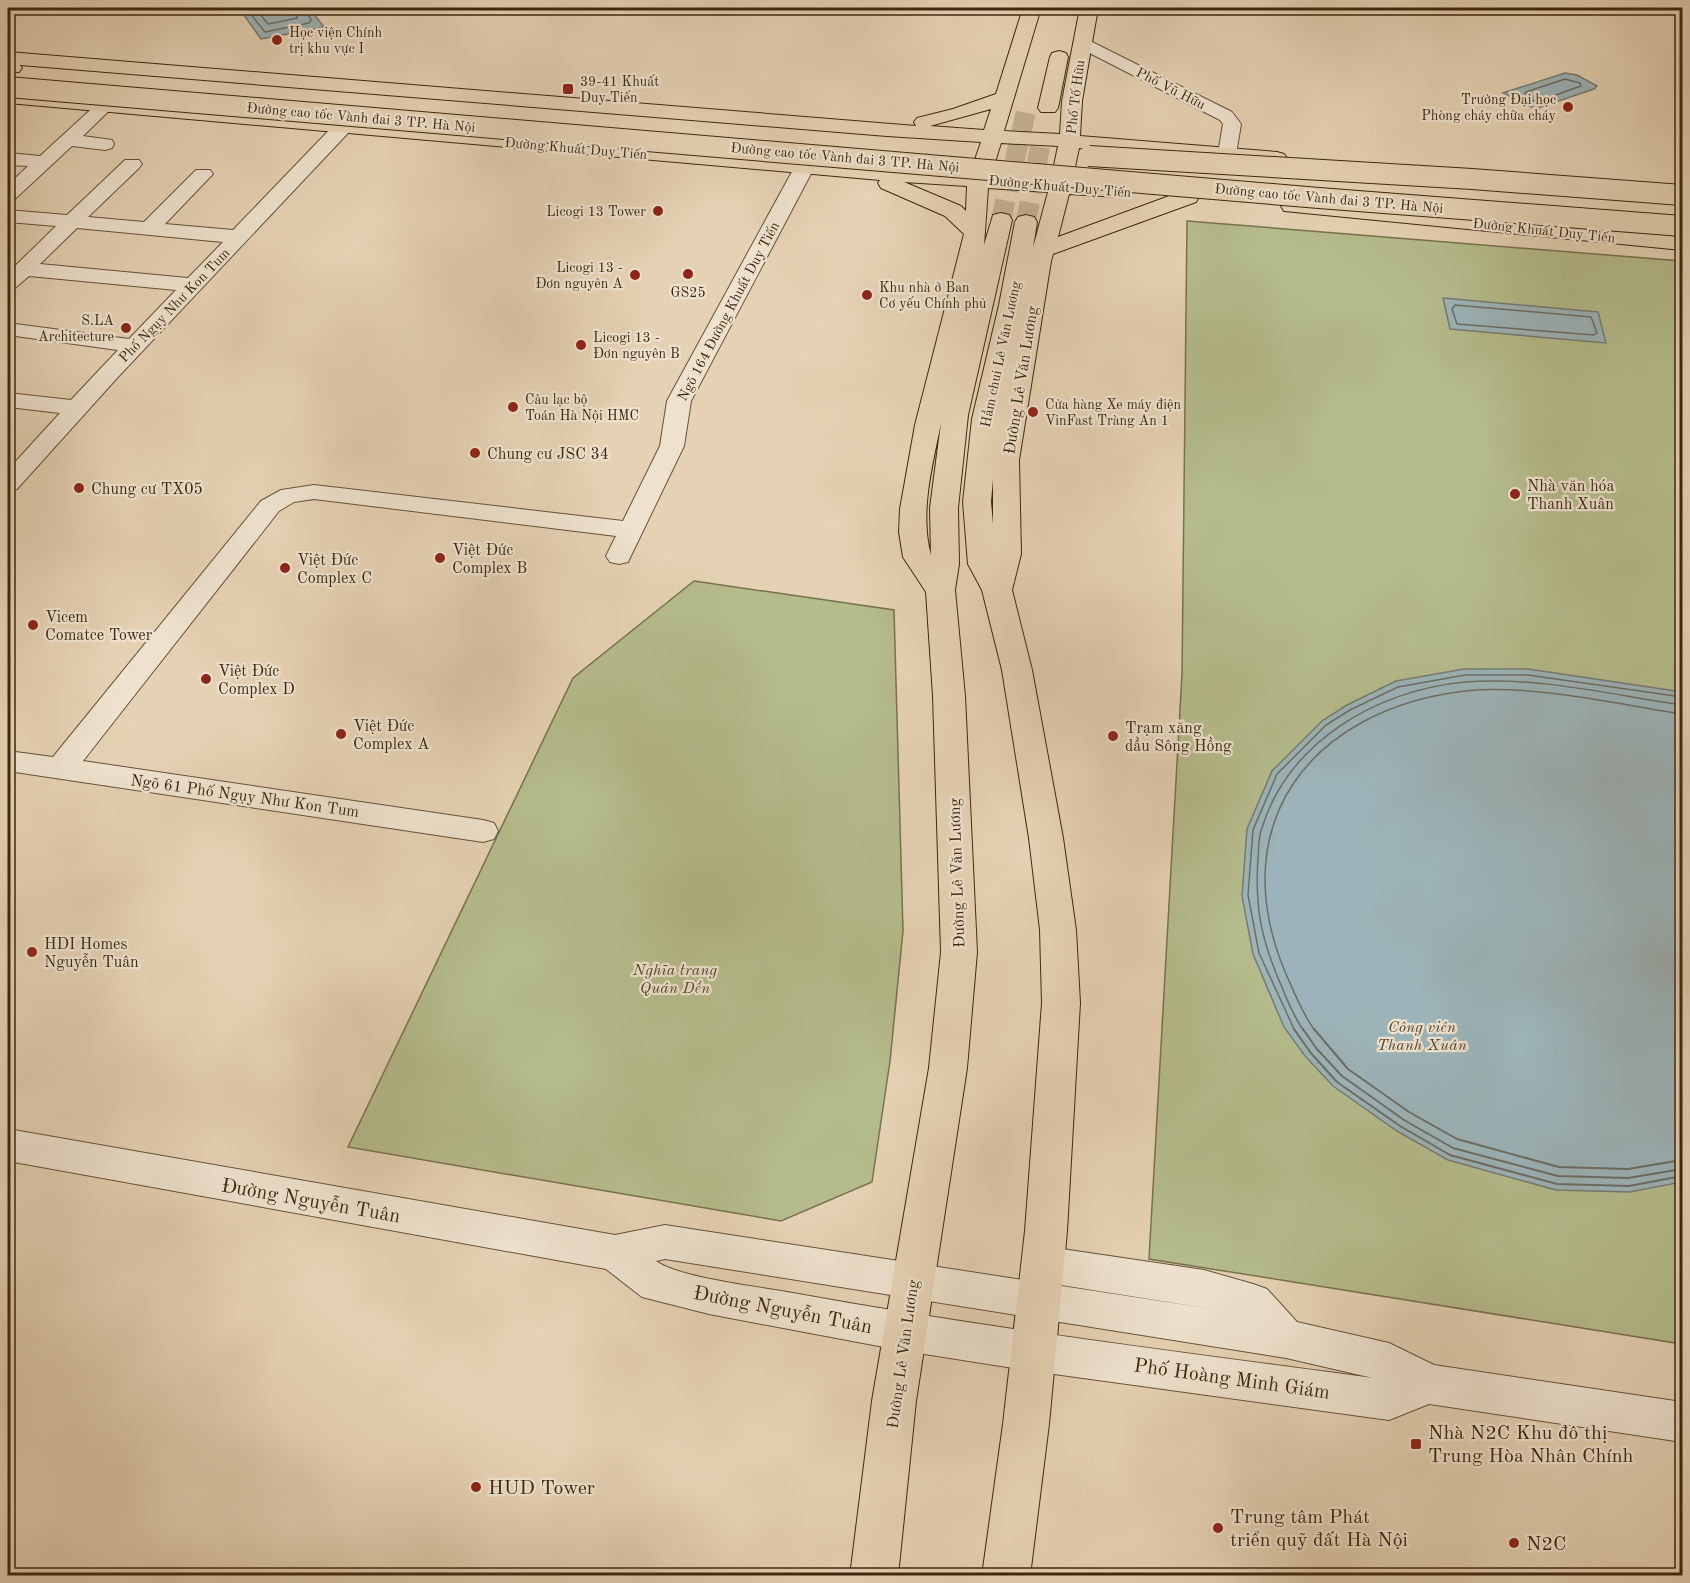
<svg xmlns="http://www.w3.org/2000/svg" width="1690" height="1583" viewBox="0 0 1690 1583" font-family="'Old Standard TT',serif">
<rect width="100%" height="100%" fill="#e5d2b4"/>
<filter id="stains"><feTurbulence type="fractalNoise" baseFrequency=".00333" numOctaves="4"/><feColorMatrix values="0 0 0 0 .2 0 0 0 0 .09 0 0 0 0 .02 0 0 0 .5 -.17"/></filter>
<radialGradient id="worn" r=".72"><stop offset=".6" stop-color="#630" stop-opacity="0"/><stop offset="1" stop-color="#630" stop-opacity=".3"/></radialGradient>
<!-- green -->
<g fill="#b5bc8c" stroke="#78724e" stroke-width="1.5">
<polygon points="1187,221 1682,261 1682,1344 1149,1259 1182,674"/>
<polygon points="694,581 894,610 903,931 890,1061 872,1182 781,1221 348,1147 573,678"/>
</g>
<!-- water -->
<g fill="#9cb4b9" stroke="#767c75" stroke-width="1.5">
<polygon points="239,8 309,8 324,27 261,39"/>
<polygon points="1565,73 1577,75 1597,86 1594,89 1535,109 1503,93"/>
<polygon points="1443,298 1598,312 1606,343 1450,329"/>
<polygon points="1464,669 1528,669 1682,692 1682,1182 1630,1192 1556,1190 1448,1160 1397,1131 1333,1086 1305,1056 1284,1027 1253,954 1242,896 1247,829 1272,771 1322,721 1347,705 1396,681"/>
</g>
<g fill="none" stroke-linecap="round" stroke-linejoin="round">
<!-- shore-far1 -->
<g stroke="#6c6e64" stroke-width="1.5">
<polyline points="246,8 265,32 309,23 311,20 305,8"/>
<polyline points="255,8 268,24 297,18 297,8"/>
<polygon points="1565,79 1580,83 1581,86 1536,102 1524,96 1526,92"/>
<polygon points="1455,305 1591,317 1597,333 1594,335 1457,324 1452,309"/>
<polyline points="1295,1031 1259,953 1248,895 1253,830 1277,774 1326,725 1350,710 1398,687 1465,675 1528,675 1682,697"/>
<path d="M 1304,1031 C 1292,1015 1286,996 1278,978 C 1260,935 1255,904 1258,858 C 1259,849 1258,839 1261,831 C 1287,742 1377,690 1465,682 C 1535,676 1613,695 1682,705"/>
<path d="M 1315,1031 C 1302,1013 1295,994 1286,974 C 1222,824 1311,709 1465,691 C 1530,684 1617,704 1682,714"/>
</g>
<!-- shore -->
<g stroke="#6c6e64" stroke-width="2">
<polyline points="1294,1029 1310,1052 1337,1082 1400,1126 1450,1155 1557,1184 1629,1186 1682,1176"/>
<polyline points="1303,1029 1316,1048 1342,1076 1404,1120 1453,1148 1558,1176 1628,1178 1682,1169"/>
<polyline points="1314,1029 1348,1069 1409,1112 1457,1139 1559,1167 1628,1169 1682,1160"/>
</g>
<!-- major-tunnel -->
<g stroke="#c3b093" stroke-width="20" stroke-dasharray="20 10" stroke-linecap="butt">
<polyline points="1001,220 1027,107"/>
<polyline points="1026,222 1040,147"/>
</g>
<!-- minor casing -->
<g stroke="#665238" stroke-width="2">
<g id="minor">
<polygon points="1082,37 1232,112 1241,124 1236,154 1234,158 1220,158 1218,154 1223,124 1220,120 1076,46 1074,42 1076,38"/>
<polygon points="105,101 111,102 114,106 83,136 112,140 114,144 112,148 105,150 72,146 15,199 8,201 8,185 28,166 8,165 8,153 40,156 99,102"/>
<path d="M 342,122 L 349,124 L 351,128 L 349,132 L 118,377 L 17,489 L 8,491 L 8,470 L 60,413 L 8,407 L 8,393 L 71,400 L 118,350 L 8,335 L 8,323 L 129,339 L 176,290 L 29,276 L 15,288 L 8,290 L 8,273 L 56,226 L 8,222 L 8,210 L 67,215 L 125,160 L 139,160 L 142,164 L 139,168 L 88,217 L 144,222 L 196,170 L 210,170 L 213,174 L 165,224 L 233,230 L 335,124 ZM 77,228 L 223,242 L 188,278 L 40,264 Z"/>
<polygon points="804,162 811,164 814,168 691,401 684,446 628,562 619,564 610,562 606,556 616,536 314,499 294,502 279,511 83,761 483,820 494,823 498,831 494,839 483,842 8,771 8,751 53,757 261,501 281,490 314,485 623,521 660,446 667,401 794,168 797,164"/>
<path d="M 8,1129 L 615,1235 L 665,1225 L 1212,1309 L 1042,1282 L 1028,1277 L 1023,1264 L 1028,1251 L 1042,1246 L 1204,1270 L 1253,1284 L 1267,1289 L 1297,1322 L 1389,1343 L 1434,1365 L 1682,1402 L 1682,1442 L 1429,1404 L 1389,1420 L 1032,1371 L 905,1351 L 709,1314 L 642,1297 L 606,1269 L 8,1161 ZM 665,1259 L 1286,1358 L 1373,1378 C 1179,1352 985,1328 793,1293 C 762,1287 679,1278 656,1261 Z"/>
</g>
</g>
<!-- major casing -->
<g stroke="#3c280f" stroke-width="2">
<g id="major">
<path d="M 1023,8 L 1041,8 L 1004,131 L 1060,134 L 1062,101 L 1080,8 L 1098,8 L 1082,101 L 1080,136 L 1277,152 L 1284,154 L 1287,158 L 1284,162 L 1277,164 L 1079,148 L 1072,181 L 1126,186 L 1129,191 L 1126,196 L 1118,197 L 1069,194 L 1058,237 L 1180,192 L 1188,191 L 1196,192 L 1199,197 L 1196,202 L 1053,254 L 1051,261 L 1019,460 L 1021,554 L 1012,590 L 1032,670 L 1063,838 L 1076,930 L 1080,1003 L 1067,1231 L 1049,1424 L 1030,1576 L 982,1576 L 1003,1424 L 1025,1231 L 1042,1003 L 1040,930 L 1029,838 L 1002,670 L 982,590 L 968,564 L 963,502 L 972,419 L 999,305 L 1015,222 L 1018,217 L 1026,215 L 1034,217 L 1037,222 L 1033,248 L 1048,192 L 988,188 L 984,245 L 993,215 L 1001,213 L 1009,215 L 1012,220 L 968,415 L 958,508 L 959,564 L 955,590 L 965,696 L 977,952 L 967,1068 L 916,1401 L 898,1576 L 850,1576 L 872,1401 L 929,1068 L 941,952 L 933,696 L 926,592 L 903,557 L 899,532 L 900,509 L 915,425 L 964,234 L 945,216 L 881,188 L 878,183 L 880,180 L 8,103 L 8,91 L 804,162 L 970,174 L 981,142 L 887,136 L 8,64 L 8,52 L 916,126 L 914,122 L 917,118 L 953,109 L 996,94 ZM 991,109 L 984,130 L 930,126 ZM 1001,143 L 1058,146 L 1051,180 L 991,175 ZM 904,182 L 967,186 L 966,211 L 961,206 ZM 941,423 L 930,508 L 931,555 C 919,513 933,463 941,423 ZM 993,479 L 993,524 L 991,502 Z"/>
<polygon points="1059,51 1066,53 1068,57 1058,108 1055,112 1041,112 1038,108 1050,57 1052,53"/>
<polygon points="1292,199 1682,236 1682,250 1284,211 1281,206 1284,201"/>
</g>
</g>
<!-- highway casing -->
<g stroke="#3c280f" stroke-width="2">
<polygon id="highway" points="8,61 19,64 22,68 19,72 8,73"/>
</g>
<!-- minor -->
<use href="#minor" fill="#eee2ce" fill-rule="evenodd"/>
<!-- major -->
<use href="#major" fill="#e5d2b4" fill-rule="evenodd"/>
<!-- highway -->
<use href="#highway" fill="#e5d2b4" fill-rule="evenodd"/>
<!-- highway-bridge casing -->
<g stroke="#3c280f" stroke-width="22" stroke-linecap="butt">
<g id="highway-bridge">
<polyline points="8,87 1319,198 1682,226"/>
<polyline points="1089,156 1472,179 1682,195"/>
</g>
</g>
<!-- highway-bridge -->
<use href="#highway-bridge" stroke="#e5d2b4" stroke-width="20"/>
</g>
<!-- markers -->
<g fill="#8f2418" stroke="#eee2ce" stroke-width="2">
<circle cx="277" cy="40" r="6"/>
<rect x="562" y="83" width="12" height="12" rx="3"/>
<circle cx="1568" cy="107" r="6"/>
<circle cx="658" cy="211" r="6"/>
<circle cx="688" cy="274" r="6"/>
<circle cx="635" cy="275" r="6"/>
<circle cx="867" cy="295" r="6"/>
<circle cx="126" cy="328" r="6"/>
<circle cx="581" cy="345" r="6"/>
<circle cx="513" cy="407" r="6"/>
<circle cx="1033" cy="412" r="6"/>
<circle cx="475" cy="453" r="6"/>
<circle cx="79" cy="488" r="6"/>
<circle cx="1515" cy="494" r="6"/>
<circle cx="440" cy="558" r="6"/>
<circle cx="285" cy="568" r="6"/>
<circle cx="33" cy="625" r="6"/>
<circle cx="206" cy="679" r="6"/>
<circle cx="341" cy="734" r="6"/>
<circle cx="1113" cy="736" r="6"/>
<circle cx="32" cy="952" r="6"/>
<rect x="1410" y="1438" width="12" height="12" rx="3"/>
<circle cx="476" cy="1487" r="6"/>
<circle cx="1218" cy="1528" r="6"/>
<circle cx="1514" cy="1543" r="6"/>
</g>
<g text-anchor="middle" stroke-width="4.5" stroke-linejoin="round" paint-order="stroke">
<!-- far-poi labels -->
<g font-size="14" fill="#3c280f" stroke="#eee2ce" text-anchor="start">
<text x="289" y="37">Học viện Chính<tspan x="289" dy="16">trị khu vực I</tspan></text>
<text x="580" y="86">39-41 Khuất<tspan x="580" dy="16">Duy Tiến</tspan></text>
<text x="1556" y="104" text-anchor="end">Trường Đại học<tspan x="1556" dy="16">Phòng cháy chữa cháy</tspan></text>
<text x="646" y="216" text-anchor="end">Licogi 13 Tower</text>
<text x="623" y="272" text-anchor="end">Licogi 13 -<tspan x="623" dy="16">Đơn nguyên A</tspan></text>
<text x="879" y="292">Khu nhà ở Ban<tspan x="879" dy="16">Cơ yếu Chính phủ</tspan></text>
<text x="688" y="297" text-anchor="middle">GS25</text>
<text x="114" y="325" text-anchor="end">S.LA<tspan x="114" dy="16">Architecture</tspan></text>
<text x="593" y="342">Licogi 13 -<tspan x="593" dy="16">Đơn nguyên B</tspan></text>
<text x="525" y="404">Câu lạc bộ<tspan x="525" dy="16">Toán Hà Nội HMC</tspan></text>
<text x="1045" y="409">Cửa hàng Xe máy điện<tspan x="1045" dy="16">VinFast Tràng An 1</tspan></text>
</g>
<!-- far-street labels -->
<g font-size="14" fill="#3c280f" stroke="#eee2ce">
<text transform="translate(1171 88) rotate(27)" y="5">Phố Vũ Hữu</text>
<text transform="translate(1075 97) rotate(-83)" y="5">Phố Tố Hữu</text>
<text transform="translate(361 117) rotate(5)" y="5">Đường cao tốc Vành đai 3 TP. Hà Nội</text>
<text transform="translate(576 148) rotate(5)" y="5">Đường Khuất Duy Tiến</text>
<text transform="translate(845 157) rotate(5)" y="5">Đường cao tốc Vành đai 3 TP. Hà Nội</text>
<text transform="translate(1060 186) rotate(5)" y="5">Đường Khuất Duy Tiến</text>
<text transform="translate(1329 198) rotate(5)" y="5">Đường cao tốc Vành đai 3 TP. Hà Nội</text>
<text transform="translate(1544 230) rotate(6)" y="5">Đường Khuất Duy Tiến</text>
<text transform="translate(174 305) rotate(-46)" y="5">Phố Ngụy Như Kon Tum</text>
<text transform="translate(728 311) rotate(-62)" y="5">Ngõ 164 Đường Khuất Duy Tiến</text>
<text transform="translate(1000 354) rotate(-78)" y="5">Hầm chui Lê Văn Lương</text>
</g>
<!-- street labels -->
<g font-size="16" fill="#3c280f" stroke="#eee2ce">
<text transform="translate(1020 380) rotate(-81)" y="6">Đường Lê Văn Lương</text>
<text transform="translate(245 795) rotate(8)" y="6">Ngõ 61 Phố Ngụy Như Kon Tum</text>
<text transform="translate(956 873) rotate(-92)" y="6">Đường Lê Văn Lương</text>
<text transform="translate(902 1354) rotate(-82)" y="6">Đường Lê Văn Lương</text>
</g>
<!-- poi labels -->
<g font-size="16" fill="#3c280f" stroke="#eee2ce" text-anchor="start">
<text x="487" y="459">Chung cư JSC 34</text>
<text x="1527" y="491">Nhà văn hóa<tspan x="1527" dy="18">Thanh Xuân</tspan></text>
<text x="91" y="494">Chung cư TX05</text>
<text x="452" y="555">Việt Đức<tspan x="452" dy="18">Complex B</tspan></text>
<text x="297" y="565">Việt Đức<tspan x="297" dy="18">Complex C</tspan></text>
<text x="45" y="622">Vicem<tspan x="45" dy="18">Comatce Tower</tspan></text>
<text x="218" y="676">Việt Đức<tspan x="218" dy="18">Complex D</tspan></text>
<text x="353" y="731">Việt Đức<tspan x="353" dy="18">Complex A</tspan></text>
<text x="1125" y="733">Trạm xăng<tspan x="1125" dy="18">dầu Sông Hồng</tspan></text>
<text x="44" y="949">HDI Homes<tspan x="44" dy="18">Nguyễn Tuân</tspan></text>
</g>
<!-- park labels -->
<g font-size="16" font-style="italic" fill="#544628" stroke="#eee2ce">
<text x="675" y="975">Nghĩa trang<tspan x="675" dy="18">Quán Dền</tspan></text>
<text x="1422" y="1032">Công viên<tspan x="1422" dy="18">Thanh Xuân</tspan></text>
</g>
<!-- near-street labels -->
<g font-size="20" fill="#3c280f" stroke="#eee2ce">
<text transform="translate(311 1200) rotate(10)" y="7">Đường Nguyễn Tuân</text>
<text transform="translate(783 1309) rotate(11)" y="7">Đường Nguyễn Tuân</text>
<text transform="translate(1232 1378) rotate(8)" y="7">Phố Hoàng Minh Giám</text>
</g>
<!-- near-poi labels -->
<g font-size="20" fill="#3c280f" stroke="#eee2ce" text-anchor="start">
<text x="1428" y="1439">Nhà N2C Khu đô thị<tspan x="1428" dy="23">Trung Hòa Nhân Chính</tspan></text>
<text x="488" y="1494">HUD Tower</text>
<text x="1230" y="1523">Trung tâm Phát<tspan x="1230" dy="23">triển quỹ đất Hà Nội</tspan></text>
<text x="1526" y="1550">N2C</text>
</g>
</g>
<!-- margin -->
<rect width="1690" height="1583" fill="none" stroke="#e5d2b4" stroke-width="30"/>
<rect x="9" y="9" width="1672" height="1565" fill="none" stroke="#3c280f" stroke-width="3"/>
<rect x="15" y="15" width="1660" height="1553" fill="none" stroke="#3c280f" stroke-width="1.5"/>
<rect width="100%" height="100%" filter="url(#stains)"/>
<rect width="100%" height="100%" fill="url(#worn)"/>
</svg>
